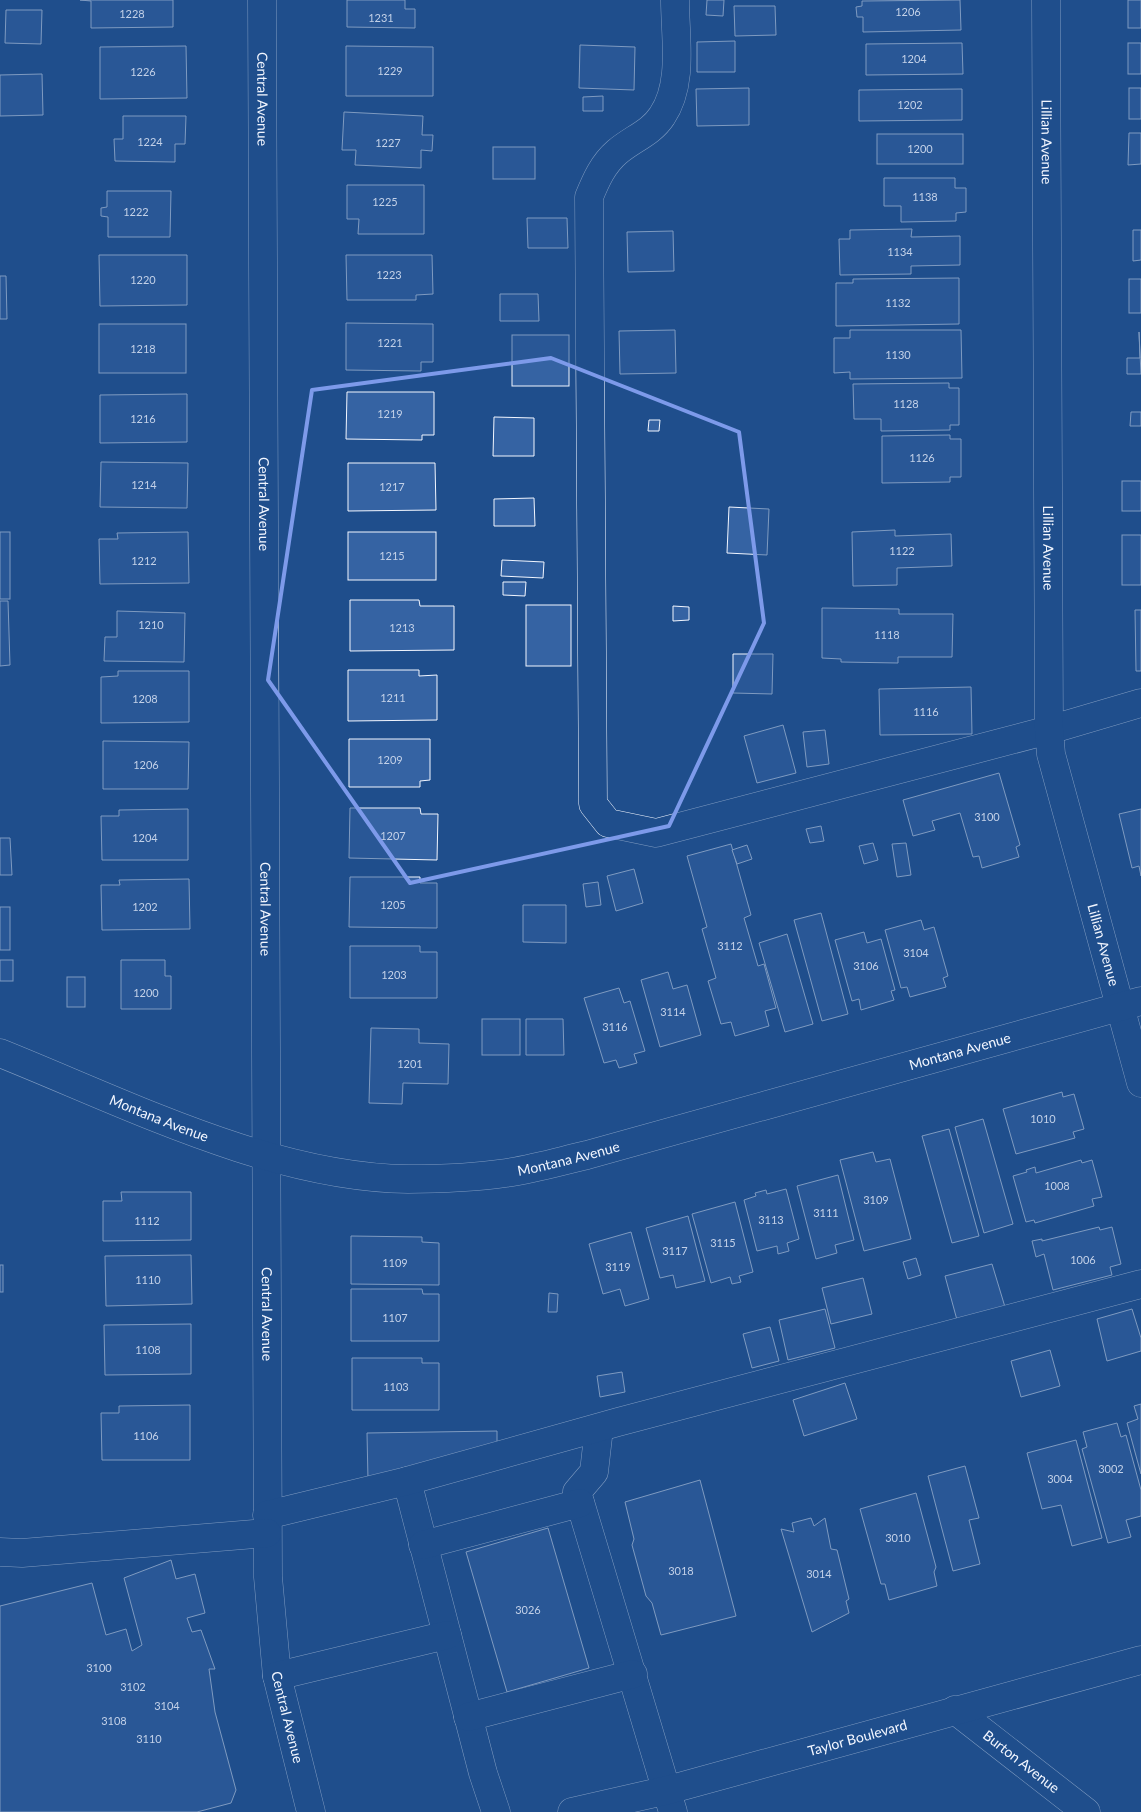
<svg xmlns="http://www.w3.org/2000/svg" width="1141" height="1812" viewBox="0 0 1141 1812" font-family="Lato,sans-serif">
<rect width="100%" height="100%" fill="#1f4e8c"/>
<!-- building -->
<g fill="#3563a3" stroke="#f2f6ff">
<polygon points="80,0 173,0 173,27 91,28 91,1"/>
<polygon points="347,0 405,0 405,9 415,9 415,28 347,27"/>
<polygon points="707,0 724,0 723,16 706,15"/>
<polygon points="960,0 961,30 863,32 863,17 857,17 856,7 862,6 862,1"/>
<rect x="1128" y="0" width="13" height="28"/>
<polygon points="734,6 775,6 776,35 735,36"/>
<polygon points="6,10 42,10 41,44 5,43"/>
<polygon points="735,41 735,72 697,72 697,42"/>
<polygon points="962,43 963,74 866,75 866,44"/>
<rect x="1128" y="43" width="13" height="31"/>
<polygon points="580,45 635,47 634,90 579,88"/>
<polygon points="186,46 187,98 100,99 100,47"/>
<polygon points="346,46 433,47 433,96 346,96"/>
<polygon points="42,74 43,115 0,116 0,75"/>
<polygon points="749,88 749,125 697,126 696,89"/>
<rect x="1129" y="88" width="12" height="31"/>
<polygon points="962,89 962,120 859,121 859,90"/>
<polygon points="603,96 603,111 583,111 583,97"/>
<polygon points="344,112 423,116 422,135 433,135 432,151 421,150 421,168 355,165 356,150 342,150"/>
<polygon points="123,116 186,116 185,144 175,144 175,162 115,161 114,139 123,139"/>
<polygon points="1129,133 1141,133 1141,164 1128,165"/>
<rect x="877" y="134" width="86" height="30"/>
<rect x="493" y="147" width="42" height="32"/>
<polygon points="884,178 955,178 955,188 966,188 966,212 956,213 956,221 901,222 901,206 884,206"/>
<polygon points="347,185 424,185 424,234 358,234 359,219 347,219"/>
<polygon points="107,191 171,191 170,237 108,237 108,217 101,216 101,208 107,207"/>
<polygon points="527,218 567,218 568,248 528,248"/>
<polygon points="912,229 911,237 960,236 960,265 911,266 911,274 840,275 839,239 850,239 850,230"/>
<polygon points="1133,230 1141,230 1141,260 1133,261"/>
<polygon points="673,231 674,271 628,272 627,232"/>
<polygon points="99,255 187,255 187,305 100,306"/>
<polygon points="346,255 432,255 433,294 416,295 416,300 347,300"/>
<polygon points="0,276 6,276 7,319 0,319"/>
<polygon points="959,278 959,324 836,326 836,283 853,283 853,279"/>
<rect x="1129" y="279" width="12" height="34"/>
<polygon points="500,294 538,294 539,321 500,321"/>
<polygon points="346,323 433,324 433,362 421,362 421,371 346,370"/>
<rect x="99" y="324" width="87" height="49"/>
<polygon points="675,330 676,373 620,374 619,331"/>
<polygon points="850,330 961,330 962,378 850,379 850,372 834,373 834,338 850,338"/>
<polygon points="1139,332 1141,374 1127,374 1127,358 1140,358"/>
<rect x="512" y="335" width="57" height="51"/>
<polygon points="949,383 949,388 959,388 959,425 950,425 950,430 881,431 881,419 854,419 853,384"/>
<polygon points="347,392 434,392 434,435 422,435 422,440 346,439"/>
<polygon points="187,394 187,442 100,443 100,395"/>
<polygon points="1131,412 1141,412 1141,426 1130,426"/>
<polygon points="494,417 534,418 534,456 493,456"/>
<polygon points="649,420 660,420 659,431 648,431"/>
<polygon points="950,435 950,439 961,439 961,477 950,477 950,482 882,483 882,436"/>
<polygon points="101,462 188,463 187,508 100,507"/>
<polygon points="348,463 435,463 436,510 348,511"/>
<rect x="1122" y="481" width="19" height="30"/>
<polygon points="534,498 535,526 494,526 494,499"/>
<polygon points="729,507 769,509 767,555 727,553"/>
<polygon points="895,530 895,536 951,534 952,566 897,568 897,585 853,586 852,532"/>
<rect x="0" y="532" width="10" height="67"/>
<polygon points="188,532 189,583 100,584 99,539 118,539 117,533"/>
<rect x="348" y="532" width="88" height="48"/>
<rect x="1122" y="535" width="19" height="50"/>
<polygon points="502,560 544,562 543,578 501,576"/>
<polygon points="503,582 526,582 525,596 503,595"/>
<polygon points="350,600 419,600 420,606 454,606 454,650 350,651"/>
<polygon points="0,601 8,601 10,665 0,666"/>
<rect x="526" y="605" width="45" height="61"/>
<polygon points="673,606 689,607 689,620 673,621"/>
<polygon points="822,608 899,609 899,614 953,614 952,657 898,657 898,663 841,662 841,659 822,658"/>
<polygon points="1135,610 1141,610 1141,671 1136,671"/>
<polygon points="117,611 185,613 184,662 104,661 105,637 117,637"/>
<polygon points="733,654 773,654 772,694 733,693"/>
<polygon points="348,670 419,670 419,676 437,675 437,720 348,721"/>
<polygon points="118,671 189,671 189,722 101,723 101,677 118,676"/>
<polygon points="971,687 972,734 880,735 879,689"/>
<polygon points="783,725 796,773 757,783 744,736"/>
<polygon points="825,730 829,764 807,767 803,732"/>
<polygon points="349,739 430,739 430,780 420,781 420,787 349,787"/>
<polygon points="103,741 189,742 188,789 103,789"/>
<polygon points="999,773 1020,845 1016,847 1019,857 982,868 979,856 973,857 960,813 932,821 935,830 913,836 903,800"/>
<polygon points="350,808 420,808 421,814 438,814 437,860 349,858"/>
<polygon points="188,809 188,860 102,860 101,816 119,816 119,810"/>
<polygon points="1141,809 1141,876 1139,866 1132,868 1119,814"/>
<polygon points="821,826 824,841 810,843 806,829"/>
<polygon points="0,838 10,838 12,875 0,875"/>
<polygon points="873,843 878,860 864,864 859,846"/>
<polygon points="906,843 911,875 897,877 892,844"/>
<polygon points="731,844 751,915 744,918 758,966 764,964 776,1008 765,1011 769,1026 735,1036 731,1022 721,1024 708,981 716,978 702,929 707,927 687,856"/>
<polygon points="747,845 752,859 737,864 732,850"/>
<polygon points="634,869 643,903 616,911 607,876"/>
<polygon points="350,877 420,877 420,883 437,883 437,928 349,927"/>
<polygon points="189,879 190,929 102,930 101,885 120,885 119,880"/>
<polygon points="598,882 601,905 586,907 583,884"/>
<polygon points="523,905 566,905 566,943 523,942"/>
<rect x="0" y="907" width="10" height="43"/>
<polygon points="821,913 848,1014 822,1021 794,920"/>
<polygon points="921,920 924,930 934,927 948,976 943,978 946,987 910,997 907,987 901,988 885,930"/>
<polygon points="864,932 867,943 881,939 895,990 891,991 894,1000 861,1010 859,999 852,1001 835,940"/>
<polygon points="787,934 813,1024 785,1032 759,943"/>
<polygon points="350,946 420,946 420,952 437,952 437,998 350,998"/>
<rect x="0" y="960" width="13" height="21"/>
<polygon points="121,960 165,960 165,976 171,976 171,1009 121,1009"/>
<polygon points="668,972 673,989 687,985 701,1035 660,1047 641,980"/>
<rect x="67" y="977" width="18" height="30"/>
<polygon points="619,988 624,1003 630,1001 645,1051 634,1054 637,1063 619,1068 616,1060 604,1063 584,998"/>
<rect x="482" y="1019" width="38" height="36"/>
<polygon points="526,1019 563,1019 564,1055 526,1055"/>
<polygon points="371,1028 419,1029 419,1043 449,1044 448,1084 403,1083 402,1104 369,1103"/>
<polygon points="1062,1092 1063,1097 1074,1094 1084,1129 1073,1132 1075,1138 1016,1154 1003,1109"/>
<polygon points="983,1119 1013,1224 984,1233 955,1127"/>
<polygon points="949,1129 979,1236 952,1243 922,1136"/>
<polygon points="873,1152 876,1162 890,1159 911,1239 864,1251 840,1160"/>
<polygon points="1081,1160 1082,1163 1092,1160 1102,1197 1092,1199 1094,1206 1035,1223 1034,1220 1026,1222 1013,1176 1027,1172 1026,1170 1035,1167 1036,1173"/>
<polygon points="838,1175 854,1240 835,1245 837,1253 816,1259 797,1186"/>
<polygon points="786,1189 799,1239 787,1243 789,1251 778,1254 777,1246 757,1251 744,1200 756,1196 755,1193 766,1190 767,1194"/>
<polygon points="121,1192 191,1192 191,1240 103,1241 103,1201 122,1201"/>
<polygon points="735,1202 753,1272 739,1276 741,1282 732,1284 730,1277 711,1283 692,1214"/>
<polygon points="688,1216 705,1281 676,1288 673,1275 660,1278 646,1228"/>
<polygon points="1099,1227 1100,1230 1112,1227 1121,1264 1110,1267 1112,1275 1053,1290 1044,1254 1036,1257 1032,1241 1042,1239 1042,1241"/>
<polygon points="631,1232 649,1299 625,1306 620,1289 603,1294 589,1244"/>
<polygon points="351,1236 422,1237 422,1242 439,1243 439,1285 351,1284"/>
<polygon points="191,1255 192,1304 106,1306 105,1256"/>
<polygon points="916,1258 921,1275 908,1279 903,1262"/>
<polygon points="992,1264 1005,1307 957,1320 945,1276"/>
<rect x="0" y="1265" width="3" height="27"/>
<polygon points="863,1278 872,1314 831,1324 822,1288"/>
<polygon points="351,1289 422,1289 423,1294 439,1294 439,1341 351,1341"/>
<polygon points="549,1293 558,1294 557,1312 548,1312"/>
<polygon points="825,1309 835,1348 788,1360 779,1320"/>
<polygon points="1132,1309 1141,1338 1141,1351 1107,1361 1097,1319"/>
<polygon points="191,1324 191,1374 105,1375 104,1325"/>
<polygon points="770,1327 779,1361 752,1368 743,1334"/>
<polygon points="1050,1350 1060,1386 1021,1397 1011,1361"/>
<polygon points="352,1358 422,1358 422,1363 439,1363 439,1410 352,1410"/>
<polygon points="622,1372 625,1392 600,1397 597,1376"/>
<polygon points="845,1383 857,1419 804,1436 793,1400"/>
<polygon points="1141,1404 1141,1474 1127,1423 1138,1419 1134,1406"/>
<polygon points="190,1405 190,1460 102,1460 101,1413 119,1413 119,1406"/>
<polygon points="1117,1423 1121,1437 1126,1435 1141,1490 1141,1516 1126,1520 1131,1537 1108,1543 1082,1449 1087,1447 1083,1432"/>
<polygon points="497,1431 497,1448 368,1480 367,1433"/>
<polygon points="1076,1440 1102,1538 1072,1546 1061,1505 1042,1509 1027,1453"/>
<polygon points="965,1466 979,1518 969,1520 980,1564 953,1571 928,1476"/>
<polygon points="700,1480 736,1616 661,1635 652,1603 646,1596 632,1545 634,1539 625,1502"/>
<polygon points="916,1493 936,1567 934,1572 937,1586 889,1600 885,1584 881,1584 860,1509"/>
<polygon points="811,1518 814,1526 825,1518 831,1549 837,1550 849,1599 846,1601 849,1613 812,1632 781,1529 794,1532 792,1523"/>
<polygon points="548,1528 589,1668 507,1692 466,1552"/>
<polygon points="171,1560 176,1579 195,1574 205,1613 187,1618 192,1632 201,1630 215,1669 209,1669 215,1712 236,1790 231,1803 197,1812 0,1812 0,1606 92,1583 106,1635 126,1629 132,1651 142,1645 124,1578"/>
</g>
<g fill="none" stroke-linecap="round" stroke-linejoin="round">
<!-- minor casing -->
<g stroke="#f2f6ff" stroke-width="29">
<g id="minor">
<path id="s1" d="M 262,0 L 268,1577 L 277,1676 L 311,1812"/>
<path d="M 675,0 C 675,37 684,84 662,116 C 651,133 632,139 617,152 C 603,164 596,180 589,197 L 593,804 L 608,823 L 656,833 L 1049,730 L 1141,703"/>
<path id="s2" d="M 1046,0 L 1049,730 L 1051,754 L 1141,1083"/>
<path id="s3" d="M 0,1053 C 125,1103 272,1178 408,1179 C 438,1179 478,1177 506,1173 C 534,1169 561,1161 587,1155 L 1141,1001"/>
<polyline points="599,1428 594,1472 577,1492 673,1812"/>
<polyline points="407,1481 483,1773 496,1812"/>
<polyline points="267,1515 407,1481 618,1422 1141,1284"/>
<polyline points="423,1545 580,1503"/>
<polyline points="0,1552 22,1553 267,1533"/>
<polyline points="277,1676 447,1635"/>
<path id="s4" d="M 955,1710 L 1086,1812"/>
<polyline points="468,1717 633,1674"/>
</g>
</g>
<!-- major casing -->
<g stroke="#f2f6ff" stroke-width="29">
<g id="major">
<path id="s5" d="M 572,1812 L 668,1790 L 1141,1660"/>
</g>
</g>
<!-- minor -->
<use href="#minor" stroke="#1f4e8c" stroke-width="28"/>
<!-- major -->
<use href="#major" stroke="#1f4e8c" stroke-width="28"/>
</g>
<!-- marked area -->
<path d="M0 0H1141V1812H0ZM 551,358 L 739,432 L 764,623 L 669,826 L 410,883 L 268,680 L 312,390 Z" fill="#1f4e8c" fill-opacity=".55" fill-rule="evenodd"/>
<path fill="none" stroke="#7d9aea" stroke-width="4" stroke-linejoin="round" d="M 551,358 L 739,432 L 764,623 L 669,826 L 410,883 L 268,680 L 312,390 Z"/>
<g text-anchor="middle" stroke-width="4" stroke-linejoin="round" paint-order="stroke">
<!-- number labels -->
<g font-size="11" fill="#c3d1e8">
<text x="908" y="16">1206</text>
<text x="132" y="18">1228</text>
<text x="381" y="22">1231</text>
<text x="914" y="63">1204</text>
<text x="390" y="75">1229</text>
<text x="143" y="76">1226</text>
<text x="910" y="109">1202</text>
<text x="150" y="146">1224</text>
<text x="388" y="147">1227</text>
<text x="920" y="153">1200</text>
<text x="925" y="201">1138</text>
<text x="385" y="206">1225</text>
<text x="136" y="216">1222</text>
<text x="900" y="256">1134</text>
<text x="389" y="279">1223</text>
<text x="143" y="284">1220</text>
<text x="898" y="307">1132</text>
<text x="390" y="347">1221</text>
<text x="143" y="353">1218</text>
<text x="898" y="359">1130</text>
<text x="906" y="408">1128</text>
<text x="390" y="418">1219</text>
<text x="143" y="423">1216</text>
<text x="922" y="462">1126</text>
<text x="144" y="489">1214</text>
<text x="392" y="491">1217</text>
<text x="902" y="555">1122</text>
<text x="392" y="560">1215</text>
<text x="144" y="565">1212</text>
<text x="151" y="629">1210</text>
<text x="402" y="632">1213</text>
<text x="887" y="639">1118</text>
<text x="393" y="702">1211</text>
<text x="145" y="703">1208</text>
<text x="926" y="716">1116</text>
<text x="390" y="764">1209</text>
<text x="146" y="769">1206</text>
<text x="987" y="821">3100</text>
<text x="393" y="840">1207</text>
<text x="145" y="842">1204</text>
<text x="393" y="909">1205</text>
<text x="145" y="911">1202</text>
<text x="730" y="950">3112</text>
<text x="916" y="957">3104</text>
<text x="866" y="970">3106</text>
<text x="394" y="979">1203</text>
<text x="146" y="997">1200</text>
<text x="673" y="1016">3114</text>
<text x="615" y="1031">3116</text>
<text x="410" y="1068">1201</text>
<text x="1043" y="1123">1010</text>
<text x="1057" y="1190">1008</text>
<text x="876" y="1204">3109</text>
<text x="826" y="1217">3111</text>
<text x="771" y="1224">3113</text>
<text x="147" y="1225">1112</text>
<text x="723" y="1247">3115</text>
<text x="675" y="1255">3117</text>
<text x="1083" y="1264">1006</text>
<text x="395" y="1267">1109</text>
<text x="618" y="1271">3119</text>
<text x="148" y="1284">1110</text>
<text x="395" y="1322">1107</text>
<text x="148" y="1354">1108</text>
<text x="396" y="1391">1103</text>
<text x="146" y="1440">1106</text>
<text x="1111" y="1473">3002</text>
<text x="1060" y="1483">3004</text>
<text x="898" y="1542">3010</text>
<text x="681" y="1575">3018</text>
<text x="819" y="1578">3014</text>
<text x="528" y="1614">3026</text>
<text x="99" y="1672">3100</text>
<text x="133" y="1691">3102</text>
<text x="167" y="1710">3104</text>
<text x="114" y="1725">3108</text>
<text x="149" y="1743">3110</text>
</g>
<!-- street labels -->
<g font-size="14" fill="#f2f6ff" stroke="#1f4e8c">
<text dy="5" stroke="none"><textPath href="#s1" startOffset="99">Central Avenue</textPath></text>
<text dy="5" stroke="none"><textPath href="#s2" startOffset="142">Lillian Avenue</textPath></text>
<text dy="5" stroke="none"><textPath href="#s1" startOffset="504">Central Avenue</textPath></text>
<text dy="5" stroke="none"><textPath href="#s2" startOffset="548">Lillian Avenue</textPath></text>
<text dy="5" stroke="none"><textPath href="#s1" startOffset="909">Central Avenue</textPath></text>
<text dy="5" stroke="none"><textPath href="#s2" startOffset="952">Lillian Avenue</textPath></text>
<text dy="5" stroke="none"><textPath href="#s3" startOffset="998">Montana Avenue</textPath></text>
<text dy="5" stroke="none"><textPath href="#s3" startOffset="172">Montana Avenue</textPath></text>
<text dy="5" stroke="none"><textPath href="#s3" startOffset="592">Montana Avenue</textPath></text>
<text dy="5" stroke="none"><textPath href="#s1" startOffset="1314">Central Avenue</textPath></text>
<text dy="5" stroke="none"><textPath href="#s1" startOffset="1719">Central Avenue</textPath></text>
<text dy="5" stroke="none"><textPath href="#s5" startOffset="295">Taylor Boulevard</textPath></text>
<text dy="5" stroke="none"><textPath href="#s4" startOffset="84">Burton Avenue</textPath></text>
</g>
</g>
</svg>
